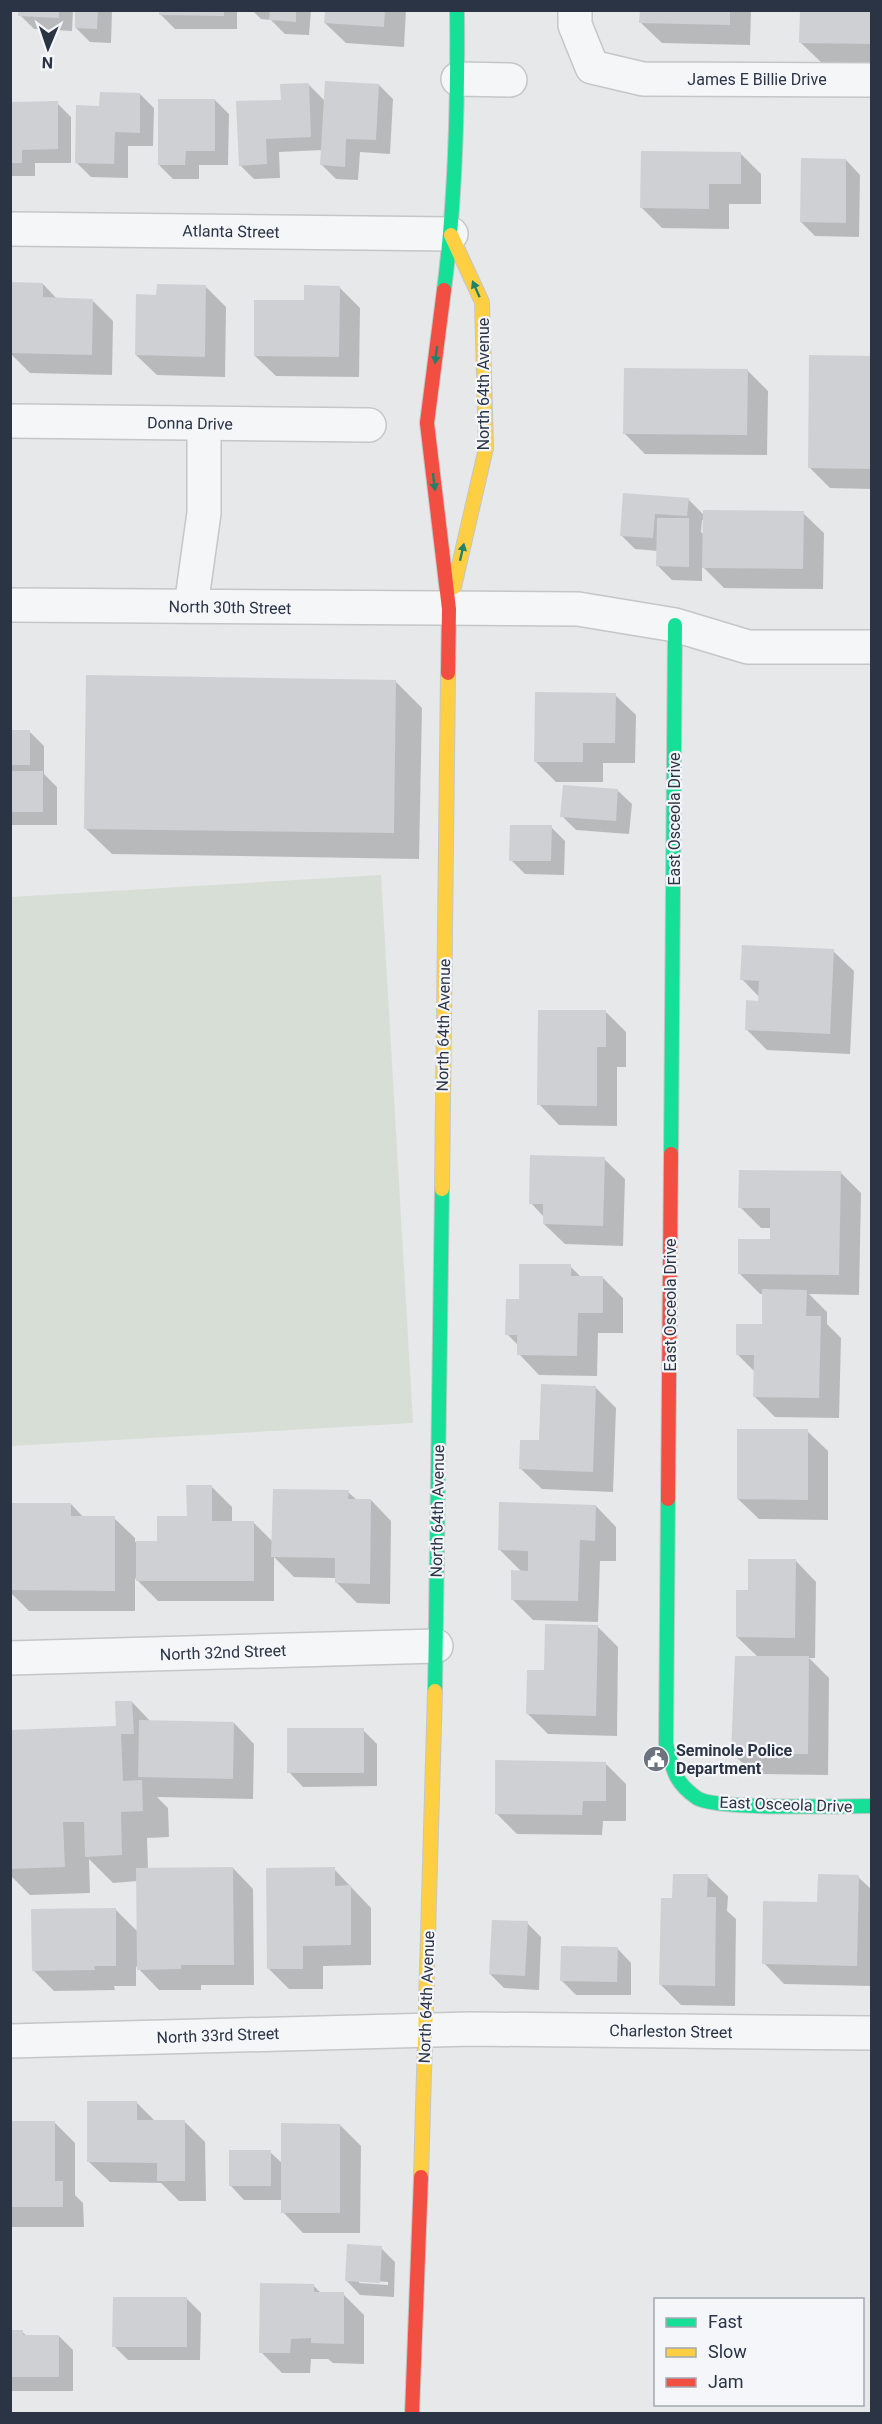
<svg xmlns="http://www.w3.org/2000/svg" width="882" height="2424" viewBox="0 0 882 2424" font-family="Roboto,sans-serif">
<rect width="100%" height="100%" fill="#e6e8ea"/>
<!-- green -->
<polygon fill="#d6ded6" points="381,875 413,1423 11,1446 11,897"/>
<!-- shadow -->
<g fill="#0003" fill-rule="evenodd">
<polygon points="20,10 73,10 72,31 34,29 20,15"/>
<polygon points="77,10 112,10 111,43 90,42 76,28"/>
<polygon points="161,10 237,10 237,29 175,29 161,15"/>
<polygon points="252,10 311,10 309,35 285,34 271,20 261,19"/>
<polygon points="326,10 406,10 404,47 346,43 325,23"/>
<polygon points="641,10 751,10 750,45 662,43 641,23"/>
<polygon points="872,10 872,64 822,63 801,43"/>
<polygon points="308,84 325,101 379,85 393,99 390,154 360,152 358,180 336,179 322,165 322,150 279,152 280,178 254,179 240,165 282,102"/>
<polygon points="140,94 154,108 153,146 128,146 128,178 91,177 77,163"/>
<polygon points="215,100 229,114 228,165 199,165 199,179 173,179 159,165"/>
<polygon points="10,103 57,103 71,117 71,163 35,163 35,176 10,176"/>
<polygon points="740,153 761,174 761,204 729,204 729,229 662,228 642,208"/>
<polygon points="846,160 860,175 859,237 815,236 801,222"/>
<polygon points="11,284 43,284 57,299 92,300 113,321 112,375 30,373 10,353"/>
<polygon points="205,286 226,307 225,377 157,375 136,355 158,296"/>
<polygon points="339,287 360,308 359,377 276,376 255,356"/>
<polygon points="870,358 872,489 830,488 809,467"/>
<polygon points="747,370 768,391 767,455 645,454 625,434"/>
<path d="M 624,494 L 688,499 L 704,515 L 803,513 L 824,533 L 823,589 L 724,588 L 702,566 L 702,581 L 672,580 L 658,566 L 658,551 L 635,549 L 621,535 ZM 702,520 L 704,520 L 704,535 L 701,532 Z"/>
<polygon points="396,682 422,708 419,859 112,854 85,828"/>
<polygon points="615,695 636,715 635,763 603,763 603,782 556,782 535,761"/>
<polygon points="10,732 30,732 44,746 44,774 57,787 57,825 10,825"/>
<polygon points="617,790 632,804 629,834 576,830 562,816"/>
<polygon points="551,827 565,841 564,875 525,874 511,860"/>
<polygon points="833,951 854,971 850,1054 767,1050 746,1029 760,998 742,979"/>
<polygon points="606,1012 626,1032 626,1067 617,1067 617,1126 559,1125 539,1104"/>
<polygon points="604,1159 625,1179 623,1246 565,1244 544,1224 544,1217 531,1203"/>
<polygon points="840,1172 861,1193 859,1295 809,1294 827,1312 827,1324 841,1338 839,1418 775,1417 754,1396 755,1372 737,1354 763,1326 764,1294 760,1294 739,1273 772,1241 772,1228 761,1228 740,1207"/>
<polygon points="570,1266 582,1278 603,1278 623,1298 623,1333 598,1333 597,1376 539,1375 519,1354 519,1346 507,1334 520,1300"/>
<polygon points="596,1388 616,1408 613,1492 542,1489 521,1469 540,1442"/>
<polygon points="807,1431 828,1451 828,1520 759,1519 738,1499"/>
<polygon points="211,1486 232,1507 232,1522 253,1522 273,1542 348,1492 357,1500 371,1500 391,1521 390,1604 357,1603 336,1582 336,1578 294,1577 274,1557 274,1601 158,1601 135,1578 135,1611 29,1611 10,1592 10,1504 71,1504 84,1518 114,1518 135,1538 135,1542 158,1543 188,1518"/>
<polygon points="596,1506 616,1527 616,1561 600,1561 598,1622 533,1620 512,1599 522,1572 499,1549"/>
<polygon points="796,1561 816,1582 815,1658 809,1658 829,1678 828,1775 754,1774 733,1754 758,1657 737,1637 749,1592"/>
<polygon points="598,1627 618,1647 617,1736 548,1734 528,1714 545,1672"/>
<polygon points="132,1702 151,1722 234,1723 254,1744 253,1799 157,1797 168,1808 169,1837 147,1838 148,1869 233,1868 253,1889 254,1985 201,1985 201,1990 159,1990 136,1966 136,1986 114,1986 115,1990 54,1991 33,1970 115,1909 138,1932 138,1881 113,1883 89,1859 90,1893 30,1895 10,1875 10,1731 118,1727"/>
<polygon points="363,1730 377,1744 377,1786 303,1787 289,1772"/>
<polygon points="605,1763 626,1784 626,1821 603,1821 602,1835 517,1834 496,1813"/>
<polygon points="334,1869 371,1908 371,1965 323,1966 323,1989 289,1989 268,1968"/>
<polygon points="707,1876 728,1896 727,1911 736,1919 735,2006 681,2005 661,1985 674,1899"/>
<polygon points="858,1877 872,1890 872,1986 784,1984 764,1963 819,1904"/>
<polygon points="527,1923 541,1937 539,1990 504,1988 490,1974"/>
<polygon points="617,1948 631,1963 631,1995 576,1995 562,1981"/>
<polygon points="136,2102 155,2121 185,2122 205,2142 206,2201 179,2201 161,2183 110,2182 89,2162"/>
<polygon points="54,2122 75,2143 75,2195 83,2203 84,2227 10,2227 10,2123"/>
<polygon points="340,2125 361,2146 360,2233 303,2233 283,2212 283,2200 244,2200 230,2185 270,2152 283,2164"/>
<path d="M 381,2248 L 395,2262 L 394,2297 L 360,2295 L 346,2280 ZM 359,2280 L 388,2282 L 388,2285 L 359,2283 Z"/>
<polygon points="313,2285 321,2293 343,2294 364,2315 364,2364 333,2363 328,2359 311,2359 310,2373 282,2373 261,2352"/>
<polygon points="187,2299 201,2313 200,2360 128,2360 114,2346"/>
<polygon points="10,2332 22,2332 27,2336 59,2336 73,2350 73,2391 10,2391"/>
</g>
<!-- building -->
<g fill="#ced0d3">
<polygon points="18,10 59,10 59,18 18,16"/>
<polygon points="75,10 98,10 97,29 75,28"/>
<polygon points="159,10 224,10 224,16 159,15"/>
<polygon points="270,10 296,10 296,22 269,20"/>
<polygon points="325,10 385,10 384,27 324,23"/>
<polygon points="640,10 730,10 730,25 639,23"/>
<polygon points="800,10 872,10 872,44 799,43"/>
<polygon points="325,81 379,84 376,140 346,139 345,167 320,165"/>
<polygon points="309,83 311,137 266,139 267,164 239,166 236,101 281,100 280,84"/>
<polygon points="100,92 140,93 140,133 115,132 114,164 75,163 76,105 99,106"/>
<polygon points="158,99 215,99 215,151 186,151 185,165 158,165"/>
<polygon points="58,101 58,149 22,150 22,163 10,163 10,102"/>
<polygon points="641,151 741,152 741,184 709,184 709,209 640,208"/>
<polygon points="801,158 846,159 846,223 800,222"/>
<polygon points="10,282 43,283 43,297 93,299 92,355 10,353"/>
<polygon points="157,284 206,285 205,357 135,355 136,294 156,295"/>
<polygon points="304,285 340,286 339,357 254,356 254,300 304,300"/>
<polygon points="809,355 871,356 870,469 808,468"/>
<polygon points="624,368 748,369 747,435 623,434"/>
<polygon points="623,493 689,498 687,516 655,514 653,538 620,536"/>
<polygon points="703,510 804,511 803,569 702,568"/>
<polygon points="657,518 689,518 689,567 656,566"/>
<polygon points="86,675 396,680 394,833 84,829"/>
<polygon points="535,692 616,693 615,743 583,743 583,762 534,762"/>
<rect x="10" y="730" width="20" height="35"/>
<rect x="10" y="771" width="33" height="41"/>
<polygon points="563,785 618,789 616,821 560,817"/>
<polygon points="510,825 552,825 551,861 509,861"/>
<polygon points="742,945 834,949 830,1034 745,1030 746,1000 758,1001 759,981 740,980"/>
<polygon points="538,1010 606,1010 606,1047 597,1047 597,1106 537,1105"/>
<polygon points="530,1155 605,1157 603,1226 543,1224 543,1204 529,1204"/>
<polygon points="739,1170 841,1171 839,1275 738,1274 738,1239 770,1239 770,1208 738,1208"/>
<polygon points="519,1264 571,1264 571,1276 603,1276 603,1313 578,1313 577,1356 517,1355 517,1335 505,1335 506,1299 519,1299"/>
<polygon points="762,1289 807,1290 806,1316 821,1316 819,1398 753,1397 754,1355 736,1355 736,1324 762,1324"/>
<polygon points="541,1384 596,1386 593,1472 519,1469 520,1440 539,1440"/>
<polygon points="737,1429 808,1429 808,1500 737,1499"/>
<polygon points="186,1485 212,1485 212,1521 254,1521 254,1581 136,1581 136,1541 157,1541 157,1516 187,1516"/>
<polygon points="273,1489 349,1490 348,1499 371,1499 370,1584 335,1583 335,1558 271,1557"/>
<polygon points="499,1502 596,1505 595,1541 580,1540 578,1601 511,1600 511,1570 528,1571 528,1551 498,1550"/>
<polygon points="10,1503 71,1503 71,1516 115,1516 115,1591 10,1590"/>
<polygon points="748,1559 796,1559 795,1638 736,1637 736,1590 748,1590"/>
<polygon points="545,1624 598,1625 596,1716 526,1714 527,1670 544,1670"/>
<polygon points="735,1656 809,1656 808,1754 731,1754"/>
<polygon points="115,1701 132,1701 134,1734 121,1734 123,1781 142,1780 143,1811 121,1812 122,1855 85,1857 84,1822 63,1822 65,1867 10,1869 10,1730 116,1726"/>
<polygon points="139,1720 234,1722 233,1779 138,1777"/>
<rect x="287" y="1728" width="77" height="45"/>
<polygon points="495,1760 606,1762 606,1801 583,1801 582,1815 495,1814"/>
<polygon points="233,1867 234,1965 181,1965 181,1969 137,1970 136,1868"/>
<polygon points="335,1867 335,1886 351,1885 351,1945 303,1946 303,1969 267,1969 266,1868"/>
<polygon points="673,1874 708,1874 707,1897 716,1897 715,1986 659,1985 661,1898 672,1898"/>
<polygon points="818,1874 859,1875 857,1966 762,1964 763,1901 817,1902"/>
<polygon points="116,1908 116,1966 94,1966 95,1970 32,1971 31,1909"/>
<polygon points="492,1920 528,1921 525,1976 489,1974"/>
<polygon points="561,1946 618,1947 617,1982 560,1981"/>
<polygon points="87,2101 137,2101 137,2120 185,2120 185,2181 157,2181 157,2163 87,2162"/>
<polygon points="10,2121 55,2121 55,2181 63,2181 63,2207 10,2207"/>
<polygon points="281,2123 340,2124 340,2213 281,2213"/>
<rect x="229" y="2150" width="42" height="36"/>
<polygon points="347,2244 382,2246 380,2283 345,2281"/>
<polygon points="260,2283 314,2284 314,2292 344,2292 344,2344 311,2343 311,2338 291,2339 290,2353 259,2353"/>
<polygon points="113,2297 187,2297 187,2347 112,2347"/>
<polygon points="10,2330 23,2330 23,2335 59,2335 59,2377 10,2377"/>
</g>
<g fill="none" stroke-linecap="round" stroke-linejoin="round">
<!-- street casing -->
<g stroke="#c4c6c8" stroke-width="36">
<g id="street">
<polyline points="575,10 575,25 592,67 643,79 872,80"/>
<polyline points="458,79 510,80"/>
<polyline points="10,229 451,234"/>
<polyline points="10,421 369,425"/>
<polyline points="10,605 578,609 675,625 748,647 872,647"/>
<polyline points="191,606 204,513 204,424"/>
<polyline points="10,1658 436,1646"/>
<polyline points="10,2041 471,2029 872,2033"/>
</g>
</g>
<!-- fast casing -->
<g stroke="#c4c6c8" stroke-width="16">
<g id="fast">
<path d="M 444,290 C 456,197 458,104 457,10"/>
<polyline points="671,1154 675,625"/>
<path d="M 668,1499 L 666,1744 C 673,1769 674,1782 697,1798 C 714,1810 843,1806 872,1806"/>
<polyline points="435,1691 442,1189"/>
</g>
</g>
<!-- slow casing -->
<g stroke="#c4c6c8" stroke-width="16">
<g id="slow">
<polyline points="451,235 482,302 486,448 454,587"/>
<polyline points="442,1189 448,673"/>
<polyline points="421,2177 435,1691"/>
</g>
</g>
<!-- jam casing -->
<g stroke="#c4c6c8" stroke-width="16">
<g id="jam">
<polyline points="444,290 427,423 449,609 448,673"/>
<polyline points="668,1499 671,1154"/>
<polyline points="412,2414 421,2177"/>
</g>
</g>
<!-- street -->
<use href="#street" stroke="#f5f6f7" stroke-width="33"/>
<!-- fast -->
<use href="#fast" stroke="#16e098" stroke-width="14"/>
<!-- slow -->
<use href="#slow" stroke="#ffcf43" stroke-width="14"/>
<!-- jam -->
<use href="#jam" stroke="#f24e42" stroke-width="14"/>
</g>
<!-- one-way arrows -->
<defs><path id="oneway-solid" d="M-6-.8H1V-3.2L6.5 0L1 3.2V.8H-6Z" transform="scale(1.5)"/></defs>
<g fill="#22816a">
<use href="#oneway-solid" transform="translate(476 289) rotate(-114)"/>
<use href="#oneway-solid" transform="translate(436 355) rotate(97)"/>
<use href="#oneway-solid" transform="translate(434 482) rotate(83)"/>
<use href="#oneway-solid" transform="translate(462 552) rotate(-77)"/>
</g>
<!-- icons -->
<defs>
<g id="civic-disc" transform="scale(1.35)"><circle r="9.5" fill="#6c737f" stroke="#f4f6f9"/><path d="M-.6-6.5H3V-4.5H.6V-3L4-1V1h2V6H-6V1h2V-1L-.6-3ZM-1.2 2.5V6h2.4V2.5Z" fill="#fff"/></g>
</defs>
<g fill-rule="evenodd">
<use href="#civic-disc" x="656" y="1759"/>
</g>
<g text-anchor="middle" stroke-width="4.5" stroke-linejoin="round" paint-order="stroke">
<!-- street labels -->
<g font-size="16" fill="#2b3445" stroke="#f4f6f9">
<text x="757" y="85">James E Billie Drive</text>
<text transform="translate(231 231) rotate(1)" y="6">Atlanta Street</text>
<text transform="translate(483 384) rotate(-90)" y="6">North 64th Avenue</text>
<text transform="translate(190 423) rotate(1)" y="6">Donna Drive</text>
<text transform="translate(230 607) rotate(1)" y="6">North 30th Street</text>
<text transform="translate(674 819) rotate(-90)" y="6">East Osceola Drive</text>
<text transform="translate(443 1025) rotate(-89)" y="6">North 64th Avenue</text>
<text transform="translate(670 1305) rotate(-90)" y="6">East Osceola Drive</text>
<text transform="translate(437 1511) rotate(-89)" y="6">North 64th Avenue</text>
<text transform="translate(223 1652) rotate(-2)" y="6">North 32nd Street</text>
<text transform="translate(786 1804) rotate(2)" y="6">East Osceola Drive</text>
<text transform="translate(426 1997) rotate(-88)" y="6">North 64th Avenue</text>
<text transform="translate(671 2031) rotate(1)" y="6">Charleston Street</text>
<text transform="translate(218 2035) rotate(-2)" y="6">North 33rd Street</text>
</g>
<!-- poi labels -->
<g font-size="16" font-weight="bold" fill="#2b3445" stroke="#f4f6f9" text-anchor="start">
<text x="676" y="1756">Seminole Police<tspan x="676" dy="18">Department</tspan></text>
</g>
</g>
<!-- border -->
<rect width="882" height="2424" fill="none" stroke="#2b3445" stroke-width="24"/>
<!-- legend -->
<rect x="654" y="2298" width="210" height="108" fill="#f4f6f9" stroke="#a4a8b1" stroke-width="1.5"/>
<rect x="666" y="2318" width="30" height="9" fill="#16e098" stroke="#a4a8b1" stroke-width="1.5"/>
<text x="708" y="2328" font-size="18" fill="#2b3445">Fast</text>
<rect x="666" y="2348" width="30" height="9" fill="#ffcf43" stroke="#a4a8b1" stroke-width="1.5"/>
<text x="708" y="2358" font-size="18" fill="#2b3445">Slow</text>
<rect x="666" y="2378" width="30" height="9" fill="#f24e42" stroke="#a4a8b1" stroke-width="1.5"/>
<text x="708" y="2388" font-size="18" fill="#2b3445">Jam</text>
<!-- north arrow -->
<g transform="translate(48 48) rotate(182)" stroke="#f4f6f9" stroke-width="4.5" paint-order="stroke">
<path d="M0-4.5L10 22L0 15L-10 22Z" fill="#2b3445"/>
<text y="-9" font-size="16" font-weight="bold" text-anchor="middle" fill="#2b3445">N</text>
</g>
</svg>
